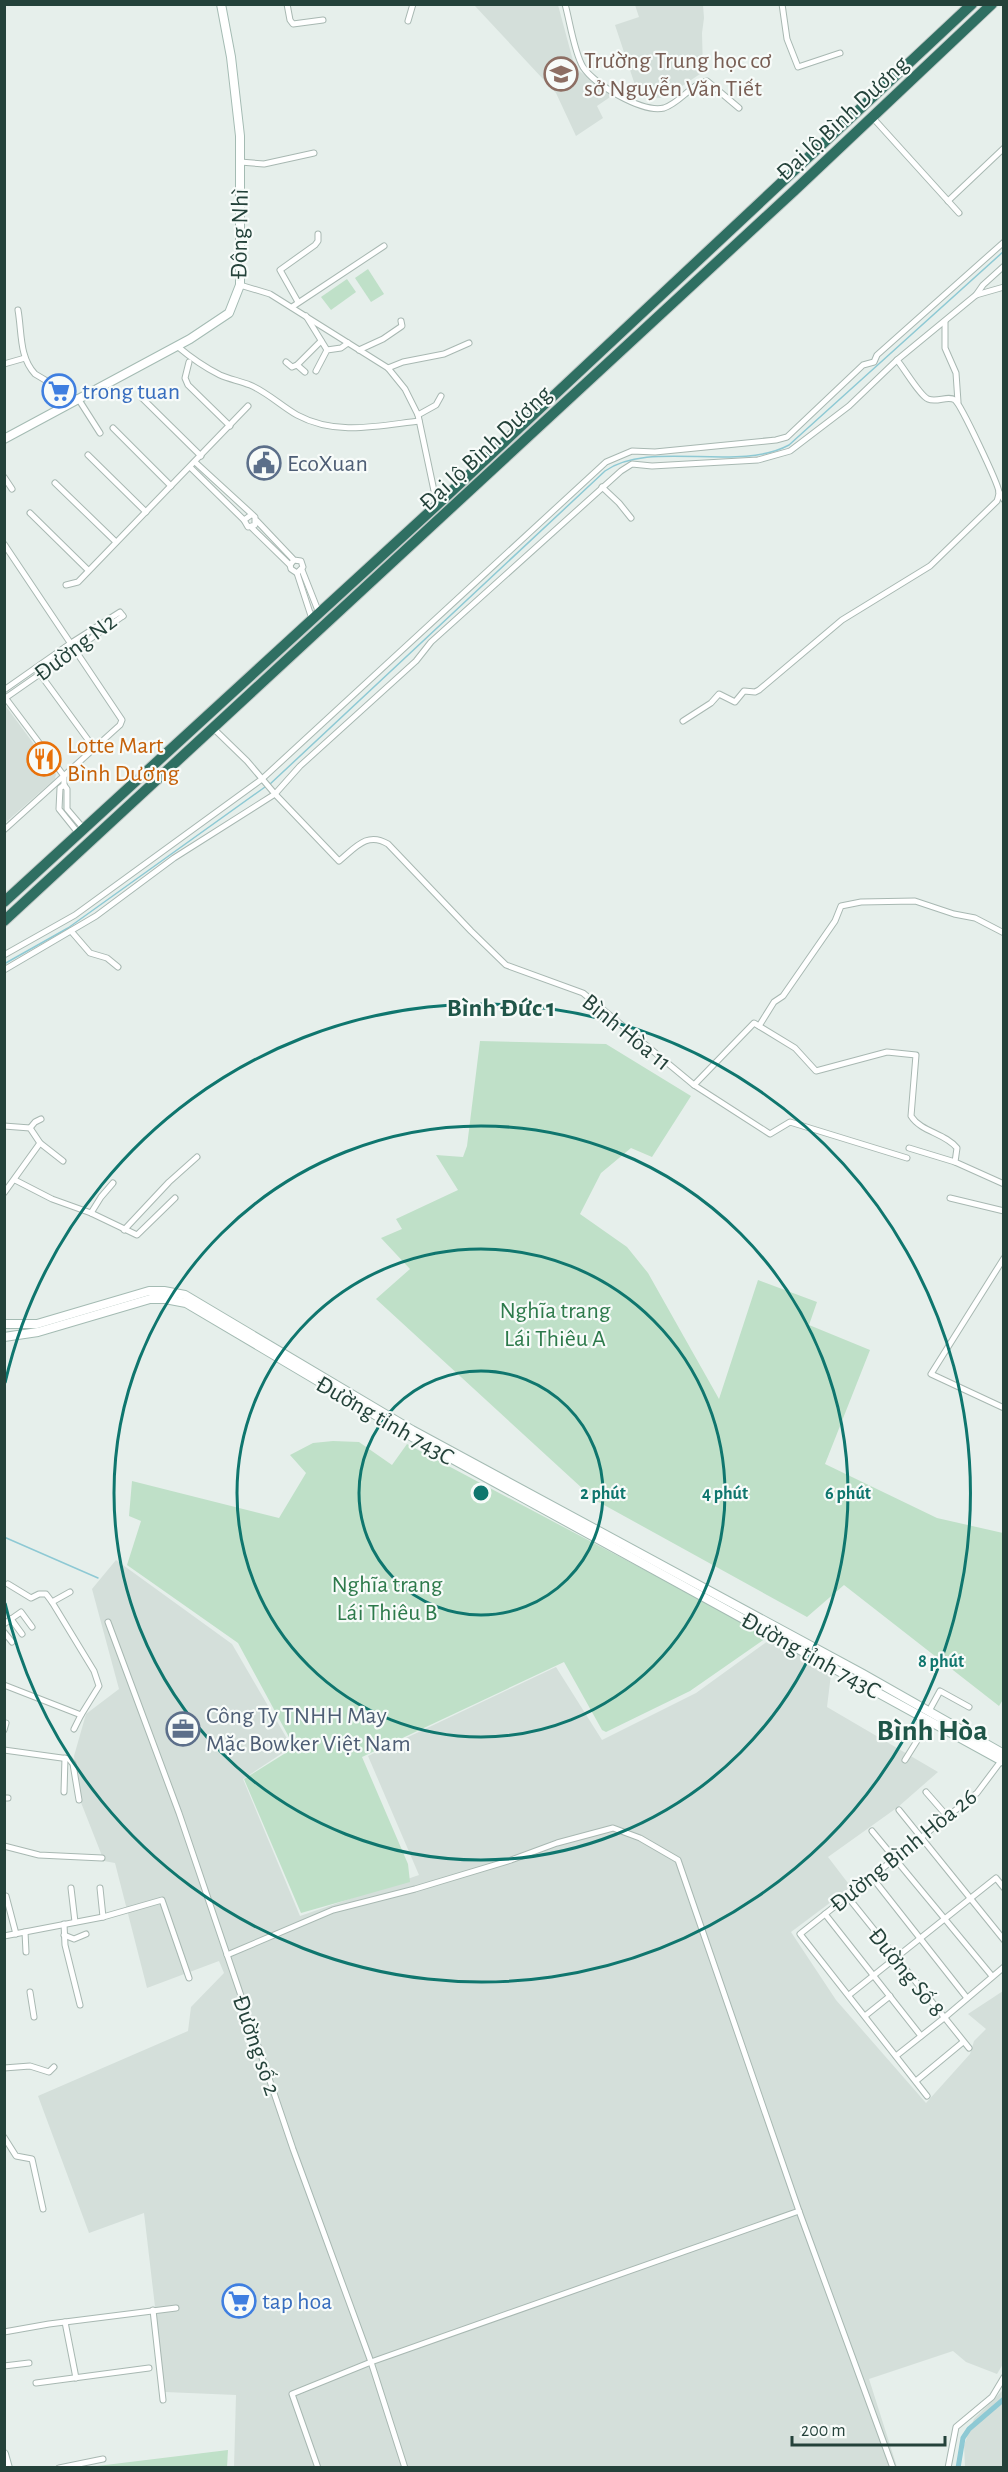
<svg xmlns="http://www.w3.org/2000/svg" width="1008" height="2472" viewBox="0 0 1008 2472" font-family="'Alegreya Sans',sans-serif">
<rect width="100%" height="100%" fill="#e6efeb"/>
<!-- built -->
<g fill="#d4dfda">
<polygon points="483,4 558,5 575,68 613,95 597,106 603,118 576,136 556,93 475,6"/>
<polygon points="635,5 703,5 704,18 702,33 703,72 664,98 639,97 615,25 639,17"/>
<polygon points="5,705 56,774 55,779 5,823"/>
<polygon points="116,1560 232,1644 289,1742 290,1748 243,1779 300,1916 419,1875 368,1756 556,1667 602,1740 696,1693 772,1638 831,1674 827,1707 938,1772 898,1807 828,1857 851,1887 791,1932 836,2000 926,2103 970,2054 974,2041 986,2029 968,2014 1003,1991 1003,2364 997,2374 966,2362 953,2351 869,2379 897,2467 234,2467 236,2395 165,2392 144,2213 89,2233 38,2096 188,2031 191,2007 224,1973 219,1961 147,1988 115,1863 104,1861 80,1800 74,1756 86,1714 119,1689 92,1589"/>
<polygon points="1003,2390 1003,2467 965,2467 964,2445 974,2419"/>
</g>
<!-- green -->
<g fill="#bfe0c8">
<polygon points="368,269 384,294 371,302 355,278"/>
<polygon points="347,279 356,292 331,310 321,297"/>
<polygon points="480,1041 606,1044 691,1096 652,1157 631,1148 601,1173 580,1214 627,1247 648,1273 719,1399 758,1280 817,1302 809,1325 870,1350 825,1464 937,1518 1003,1533 1004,1698 999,1706 844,1585 807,1617 595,1500 376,1299 410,1269 381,1238 402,1229 396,1219 458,1190 436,1155 463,1157 467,1146"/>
<polygon points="333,1441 359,1442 392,1465 407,1444 769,1636 690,1691 606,1732 602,1730 564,1662 362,1757 408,1864 410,1882 301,1913 244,1779 292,1749 290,1739 238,1643 127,1565 141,1521 129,1516 132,1481 279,1518 306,1473 290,1455 313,1443"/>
<polygon points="228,2450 227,2467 89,2467"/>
</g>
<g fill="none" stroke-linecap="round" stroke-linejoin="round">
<!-- stream -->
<g stroke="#8ec9d4" stroke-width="1.5">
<path d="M 269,785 L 605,471 C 650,439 737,473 789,445 L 1004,251"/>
<polyline points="4,964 68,928 265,787"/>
<polyline points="4,1537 98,1578"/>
</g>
<!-- canal -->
<polyline stroke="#8ec9d4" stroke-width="5" points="958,2468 963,2438 969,2429 1004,2399"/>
<!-- street casing -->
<g stroke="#a8b8b2" stroke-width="7">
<g id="street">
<polyline points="287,4 290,20 293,24 323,20"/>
<path d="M 565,4 C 570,22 574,52 583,67 C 595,85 642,113 664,108 C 680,103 691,84 707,81 L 739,108"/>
<polyline points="782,4 787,39 798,67 840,53"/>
<polyline points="408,21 413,4"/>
<polyline points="873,118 959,213"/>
<polyline points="240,162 264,164 314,153"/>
<polyline points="948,201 1004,148"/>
<polyline points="240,285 270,294 388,368 405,389 418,415 437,505"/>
<polyline points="976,295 983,285 1004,266"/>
<polyline points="298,302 280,270 315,245 318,241 318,234"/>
<polyline points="292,307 384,246"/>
<path d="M 18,310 C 22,332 19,357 35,374 L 79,400 L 100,433"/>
<polyline points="306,316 327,350"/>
<polyline points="945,322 945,348 956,373 958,402"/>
<path d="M 177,346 C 190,357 204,367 220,375 C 229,379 240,381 250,385 C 267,392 281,406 297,415 C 336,436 377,426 419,421"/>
<polyline points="359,350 383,339 402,326 401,321"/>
<polyline points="189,362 185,378 188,385 230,426"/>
<polyline points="286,362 292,367 297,365 305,372"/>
<polyline points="4,364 25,358"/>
<polyline points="297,365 321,341"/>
<polyline points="388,368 403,362 444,354 469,343"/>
<polyline points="316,371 327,350 341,348 348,343"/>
<polyline points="142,398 201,456"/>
<polyline points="418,415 436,405 441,396"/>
<polyline points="113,428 171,486"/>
<polyline points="88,455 146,512"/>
<polyline points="195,462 255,517 255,525 248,527 244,520 251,515"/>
<polyline points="190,467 244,520"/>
<polyline points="4,477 12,489"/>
<polyline points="55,483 116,542"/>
<polyline points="602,487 619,503 631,518"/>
<polyline points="999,492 1004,500"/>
<polyline points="30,513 88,570"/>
<polyline points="257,521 294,560 301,561 303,567 297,573 291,569 290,565 294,560"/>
<polyline points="252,528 290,565"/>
<polyline points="4,544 122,720 120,725 4,830"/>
<polyline points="302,570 319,613"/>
<polyline points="297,573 312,619"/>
<polyline points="66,585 78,582 248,406"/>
<polyline points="40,674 94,748"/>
<polyline points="4,690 71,643 120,612 123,616"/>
<polyline points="4,696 64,776 64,785 67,789 67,809 84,829"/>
<polyline points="4,699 123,616"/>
<path d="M 683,721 L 711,703 L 719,694 L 735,702 L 744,691 L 755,692 L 759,690 L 842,620 L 930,566 L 997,501 C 998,498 999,495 999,492 C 998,483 961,405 955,400 C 948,395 937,403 928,399 C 920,396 904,368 897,360"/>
<path d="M 214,729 L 247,761 L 275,794 L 339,861 C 355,848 367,831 388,844 L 471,931 L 506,965 L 583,993 L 694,1085 L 770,1134 L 790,1122 L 907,1158"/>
<polyline points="64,785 60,788 59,809 79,834"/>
<polyline points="71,931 90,953 107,958 118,967"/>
<polyline points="4,955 75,915 262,779 606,462 632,451 655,452 776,440 787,437 863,365 874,362 877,355 1004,242"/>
<polyline points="4,970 96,916 174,858 275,794 300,766 416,661 431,642 621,471 632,464 652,466 758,460 790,451 849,406 897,360 976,295 1004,287"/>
<polyline points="759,1026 774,1002 783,996 835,921 841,906 861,902 915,901 954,914 975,918 1004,933"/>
<path d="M 694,1085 L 754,1023 L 795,1048 L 816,1071 L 887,1052 L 916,1055 L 911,1116 C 921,1132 945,1133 957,1148 L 955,1162 L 1004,1184"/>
<polyline points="4,1126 30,1128 40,1143 63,1161"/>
<polyline points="30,1128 35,1122 41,1119"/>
<polyline points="909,1148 955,1162"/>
<polyline points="15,1180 52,1199 91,1213 137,1235 175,1198"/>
<polyline points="4,1193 40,1143"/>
<polyline points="950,1198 1004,1211"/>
<polyline points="91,1213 101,1197 113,1183"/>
<polyline points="124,1230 169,1182 197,1157"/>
<polyline points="1004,1258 931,1374 1004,1408"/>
<polyline points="8,1584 31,1598 39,1594 46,1594 52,1602"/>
<polyline points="11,1619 22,1634"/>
<polyline points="108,1622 179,1813 293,2149 371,2362 405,2468"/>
<polyline points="4,1624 21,1612 32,1627"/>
<polyline points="4,1632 12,1642"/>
<polyline points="4,1685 81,1715 99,1686 94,1671 52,1602 70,1592"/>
<polyline points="929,1711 940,1691 969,1707"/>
<polyline points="74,1729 81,1715"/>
<polyline points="4,1730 6,1723"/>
<polyline points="4,1750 69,1759 73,1764 79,1800"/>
<polyline points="905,1760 930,1720"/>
<polyline points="64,1792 65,1758"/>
<polyline points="926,1792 947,1816"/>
<polyline points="4,1798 8,1798"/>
<polyline points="899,1810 1004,1940"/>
<polyline points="872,1831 992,1976"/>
<polyline points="4,1846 39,1855 102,1858"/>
<polyline points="871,1876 967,1998"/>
<polyline points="71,1888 75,1922"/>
<polyline points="100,1888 103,1917"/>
<polyline points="6,1896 16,1934"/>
<polyline points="847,1896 969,2048"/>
<polyline points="825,1914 921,2036"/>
<polyline points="64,1924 65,1945 80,2005"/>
<polyline points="25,1932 26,1952"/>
<polyline points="64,1935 74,1939 86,1934"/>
<polyline points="4,1936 103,1917 162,1900 189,1978"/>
<polyline points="227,1955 333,1910 415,1889 511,1860 557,1843 613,1828 640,1838 678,1860 799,2211 893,2468"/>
<polyline points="30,1992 34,2017"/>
<polyline points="849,1995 996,1878 1004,1888"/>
<polyline points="865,2016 890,1996"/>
<polyline points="896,2056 944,2018 1004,1967"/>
<polyline points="4,2068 30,2066 49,2072 54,2067"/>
<polyline points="916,2081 963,2042"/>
<polyline points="927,2096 800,1934 977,1793 1001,1761"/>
<polyline points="4,2137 16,2156 32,2159 43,2209"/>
<polyline points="153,2310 163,2400"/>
<polyline points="65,2322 76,2378"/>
<polyline points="4,2332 49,2324 176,2308"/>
<polyline points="4,2366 29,2363"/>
<polyline points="36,2383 149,2368"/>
<polyline points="59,2468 103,2459"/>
<polyline points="318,2468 292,2394 371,2362 799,2211"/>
<polyline points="948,2468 956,2427 992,2397 1004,2377"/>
</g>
</g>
<!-- secondary casing -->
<g stroke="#a4bbb3" stroke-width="10">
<g id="secondary">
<polyline points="4,439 190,339 229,313 240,285 240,136 231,57 221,4"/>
<polyline points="4,1324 37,1324 149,1291 164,1291 185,1295 412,1430 863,1674 1004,1754"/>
<polyline points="4,1337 38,1332 150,1299 165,1299 186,1303 414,1438 1004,1762"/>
<polyline points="4,2454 8,2468"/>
</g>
</g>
<!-- highway casing -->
<g stroke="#c2cac8" stroke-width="12">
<g id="highway">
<polyline points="4,902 437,505 972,4"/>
<polyline points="4,921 795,190 992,4"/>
</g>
</g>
<!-- street -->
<use href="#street" stroke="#fff" stroke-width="5"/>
<!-- secondary -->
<use href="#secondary" stroke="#fff" stroke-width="8"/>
<!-- highway -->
<use href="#highway" stroke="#2f6f62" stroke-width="10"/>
</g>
<!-- distance rings -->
<g fill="none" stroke="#0f766e" stroke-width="3">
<circle cx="481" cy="1493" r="122"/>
<circle cx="481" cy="1493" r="244"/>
<circle cx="481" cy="1493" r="367"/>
<path d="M5 1383A489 489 0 1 1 5 1603"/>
</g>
<!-- icons -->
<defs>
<g id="school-ring" transform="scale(1.725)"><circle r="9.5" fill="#f7fbf9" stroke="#8d6e63" stroke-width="1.5"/><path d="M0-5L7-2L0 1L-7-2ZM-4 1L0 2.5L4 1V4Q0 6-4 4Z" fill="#8d6e63"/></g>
<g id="supermarket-ring" transform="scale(1.725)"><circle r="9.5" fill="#f7fbf9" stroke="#3f7fe0" stroke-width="1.5"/><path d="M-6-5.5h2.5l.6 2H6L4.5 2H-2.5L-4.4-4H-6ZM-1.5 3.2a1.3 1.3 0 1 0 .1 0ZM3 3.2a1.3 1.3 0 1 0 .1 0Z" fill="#3f7fe0"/></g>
<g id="civic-ring" transform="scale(1.725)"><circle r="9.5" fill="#f7fbf9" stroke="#5c6f8a" stroke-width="1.5"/><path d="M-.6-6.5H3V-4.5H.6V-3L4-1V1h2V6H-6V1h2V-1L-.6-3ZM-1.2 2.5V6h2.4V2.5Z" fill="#5c6f8a"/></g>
<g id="restaurant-ring" transform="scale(1.725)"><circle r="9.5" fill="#f7fbf9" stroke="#e8710a" stroke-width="1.5"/><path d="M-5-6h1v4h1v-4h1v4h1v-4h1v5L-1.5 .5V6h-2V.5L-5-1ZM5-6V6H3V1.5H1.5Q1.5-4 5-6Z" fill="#e8710a"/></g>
<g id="office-ring" transform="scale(1.725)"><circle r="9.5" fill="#f7fbf9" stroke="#5c6f8a" stroke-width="1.5"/><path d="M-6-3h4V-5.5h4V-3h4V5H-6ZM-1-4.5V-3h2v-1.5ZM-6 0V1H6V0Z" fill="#5c6f8a"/></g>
</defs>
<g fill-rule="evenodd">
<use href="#school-ring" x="561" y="74"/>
<use href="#supermarket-ring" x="59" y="391"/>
<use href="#civic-ring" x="264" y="463"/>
<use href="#restaurant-ring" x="44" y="759"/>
<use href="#office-ring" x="183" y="1729"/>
<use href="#supermarket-ring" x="239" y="2301"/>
</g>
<g text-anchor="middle" stroke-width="4.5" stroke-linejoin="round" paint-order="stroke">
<!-- education labels -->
<g font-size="24" fill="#785e54" stroke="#f7fbf9" text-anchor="start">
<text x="584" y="68">Trường Trung học cơ<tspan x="584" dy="28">sở Nguyễn Văn Tiết</tspan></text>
</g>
<!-- street labels -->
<g font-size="24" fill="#24423a" stroke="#f7fbf9">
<text transform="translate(842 118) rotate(-43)" y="8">Đại lộ Bình Dương</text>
<text transform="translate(239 234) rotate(-89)" y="8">Đông Nhì</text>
<text transform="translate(485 448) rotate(-43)" y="8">Đại lộ Bình Dương</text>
<text transform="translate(75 647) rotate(-37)" y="8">Đường N2</text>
<text transform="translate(627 1032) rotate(39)" y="8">Bình Hòa 11</text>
<text transform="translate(385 1420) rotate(30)" y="8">Đường tỉnh 743C</text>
<text transform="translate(811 1655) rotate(29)" y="8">Đường tỉnh 743C</text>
<text transform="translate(903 1850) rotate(-39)" y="8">Đường Bình Hòa 26</text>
<text transform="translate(907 1972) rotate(51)" y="8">Đường Số 8</text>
<text transform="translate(257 2045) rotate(71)" y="8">Đường số 2</text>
</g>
<!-- shop labels -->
<g font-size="24" fill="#366cbe" stroke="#f7fbf9" text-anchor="start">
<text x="82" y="399">trong tuan</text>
<text x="262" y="2309">tap hoa</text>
</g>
<!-- service labels -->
<g font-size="24" fill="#4e5e75" stroke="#f7fbf9" text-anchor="start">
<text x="287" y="471">EcoXuan</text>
<text x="206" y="1723">Công Ty TNHH May<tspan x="206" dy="28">Mặc Bowker Việt Nam</tspan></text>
</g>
<!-- food labels -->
<g font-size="24" fill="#c56008" stroke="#f7fbf9" text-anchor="start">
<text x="67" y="753">Lotte Mart<tspan x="67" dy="28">Bình Dương</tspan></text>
</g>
<!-- park labels -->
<g font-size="24" fill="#2d7a4b" stroke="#f7fbf9">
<text x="555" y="1318">Nghĩa trang<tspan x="555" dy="28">Lái Thiêu A</tspan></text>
<text x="387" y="1592">Nghĩa trang<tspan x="387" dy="28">Lái Thiêu B</tspan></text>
</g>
<!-- neighbourhood labels -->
<g font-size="26" font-weight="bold" fill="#1f5548" stroke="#f7fbf9">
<text x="501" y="1016">Bình Đức 1</text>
</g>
<!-- district labels -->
<g font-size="30" font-weight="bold" fill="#1f5548" stroke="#f7fbf9">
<text x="932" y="1740">Bình Hòa</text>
</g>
</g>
<circle cx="481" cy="1493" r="9" fill="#0f766e" stroke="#f7fbf9" stroke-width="3"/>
<g font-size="18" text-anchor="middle" font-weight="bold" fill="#0f766e" stroke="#f7fbf9" stroke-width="4.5" stroke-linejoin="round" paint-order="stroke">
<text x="603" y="1499">2 phút</text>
<text x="725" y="1499">4 phút</text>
<text x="848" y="1499">6 phút</text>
<text x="941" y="1667">8 phút</text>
</g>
<!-- border -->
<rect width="1008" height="2472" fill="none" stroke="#24423a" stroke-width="12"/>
<!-- scale -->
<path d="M792 2436v9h153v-9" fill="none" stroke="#24423a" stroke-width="3"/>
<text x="801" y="2436" font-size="18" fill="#24423a" stroke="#f7fbf9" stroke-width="4.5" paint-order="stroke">200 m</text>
</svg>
